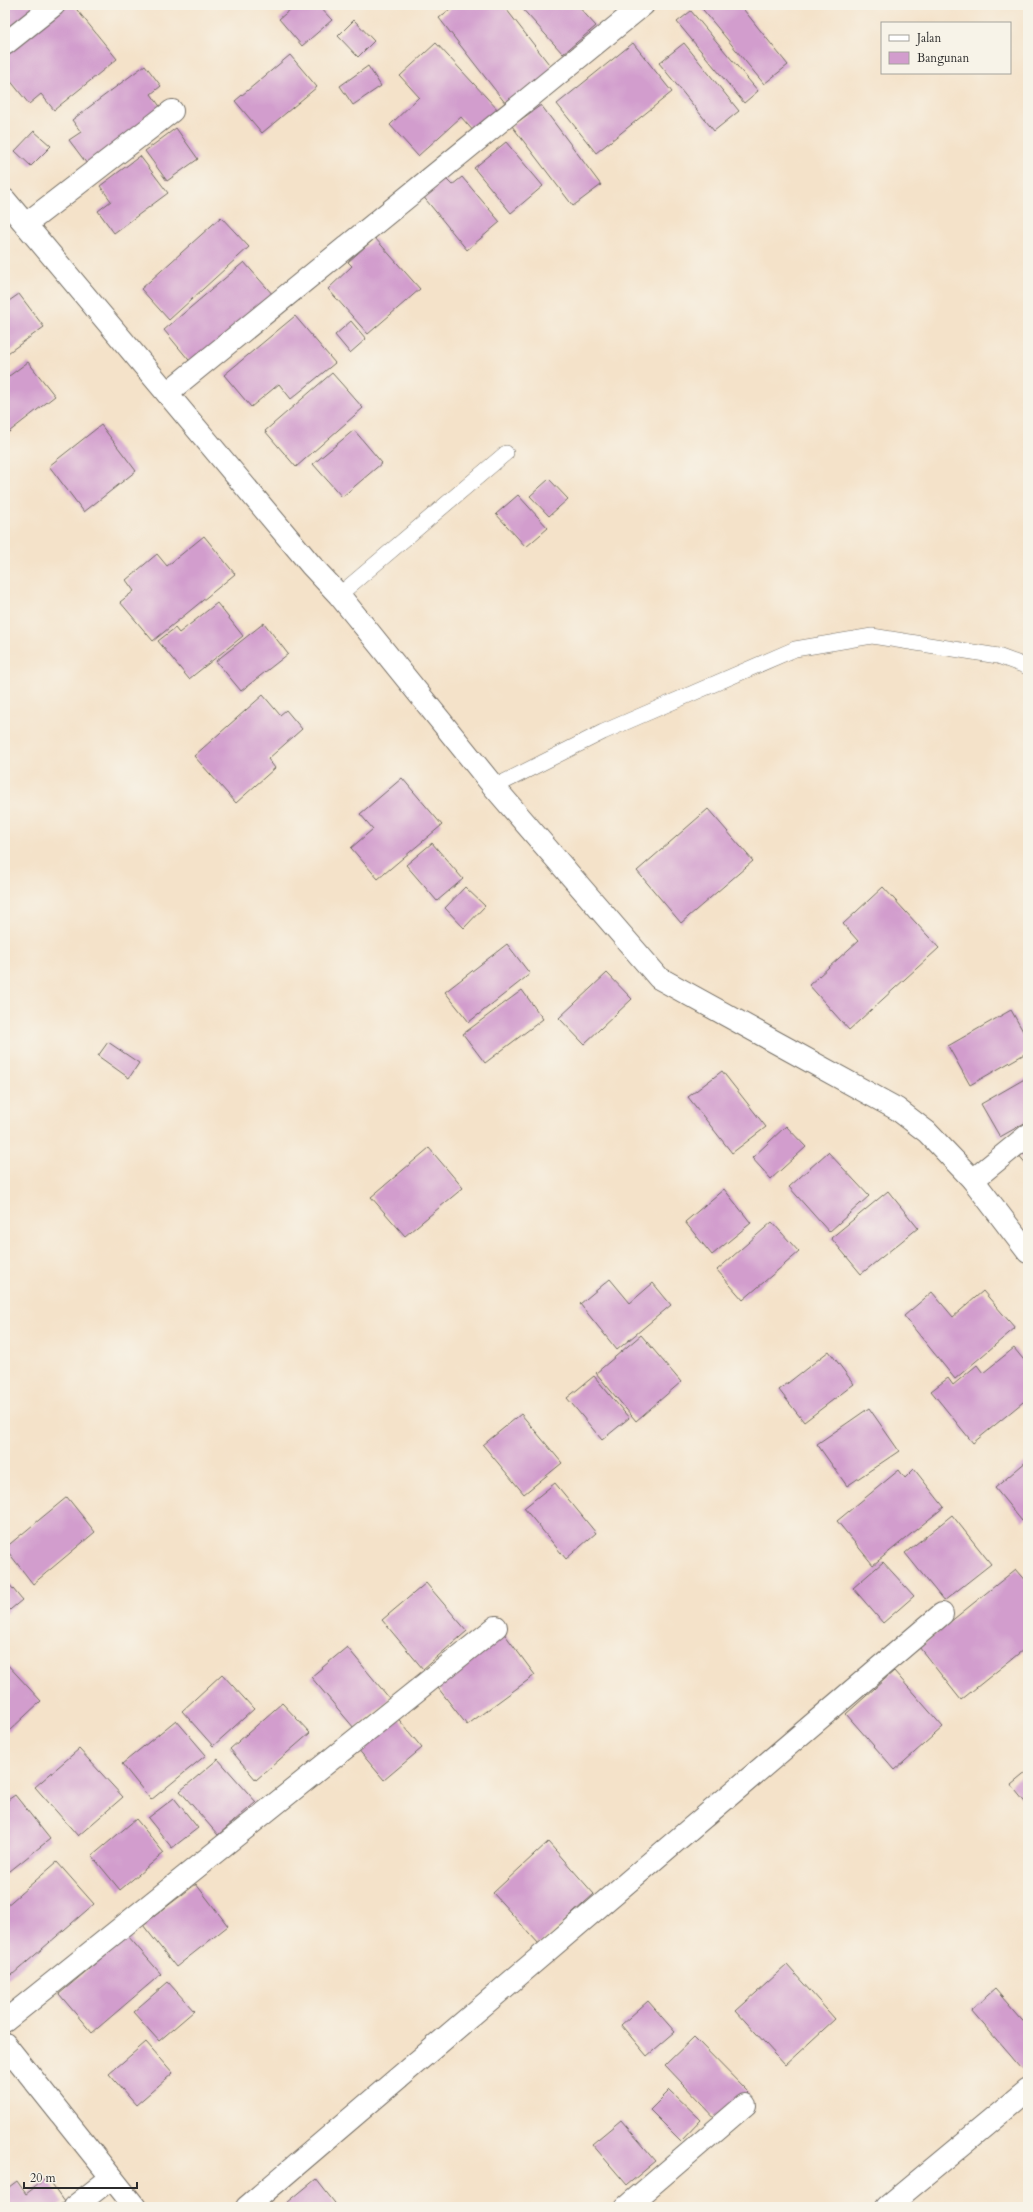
<svg xmlns="http://www.w3.org/2000/svg" width="1033" height="2212" viewBox="0 0 1033 2212" font-family="Cardo,serif">
<rect width="100%" height="100%" fill="#f7f3e8"/>
<filter id="ink" filterUnits="userSpaceOnUse"><feTurbulence type="fractalNoise" baseFrequency=".025" numOctaves="2"/><feDisplacementMap in="SourceGraphic" scale="8" xChannelSelector="R" yChannelSelector="G"/><feConvolveMatrix kernelMatrix="1 2 1 2 8 2 1 2 1" color-interpolation-filters="sRGB"/></filter>
<filter id="wash" filterUnits="userSpaceOnUse"><feTurbulence type="fractalNoise" baseFrequency=".012" numOctaves="4" result="noise"/><feDisplacementMap in="SourceGraphic" scale="16" xChannelSelector="R" yChannelSelector="G"/><feGaussianBlur stdDeviation="0.9" result="paint"/><feColorMatrix in="noise" values="0 0 0 0 0 0 0 0 0 0 0 0 0 0 0 0 0 1.4 0 .05"/><feComposite in="paint" operator="in"/></filter>
<g filter="url(#wash)">
<rect width="100%" height="100%" fill="#f4e2c9"/>
<g id="blocks">
<!-- building -->
<g fill="#d29dcd">
<polygon points="5,5 49,5 5,41"/>
<polygon points="64,5 73,5 117,59 54,110 41,94 29,104 5,74 5,53"/>
<polygon points="296,5 318,5 332,20 302,46 279,19"/>
<polygon points="455,5 503,5 559,77 513,113 439,18"/>
<polygon points="519,5 577,5 596,26 563,54"/>
<polygon points="699,5 740,5 788,65 764,84"/>
<polygon points="691,11 758,91 744,103 677,22"/>
<polygon points="354,20 374,41 358,57 338,36"/>
<polygon points="436,43 499,111 475,133 461,117 418,156 390,125 419,97 400,76"/>
<polygon points="633,43 672,92 596,153 557,104"/>
<polygon points="684,43 739,111 714,131 659,63"/>
<polygon points="290,55 317,87 262,133 235,101"/>
<polygon points="145,65 161,86 151,94 164,112 90,168 69,140 81,132 72,120"/>
<polygon points="368,66 381,86 353,105 340,86"/>
<polygon points="541,105 601,185 573,206 512,126"/>
<polygon points="176,128 198,159 167,181 145,151"/>
<polygon points="34,131 51,146 31,166 15,151"/>
<polygon points="506,142 543,186 511,213 474,168"/>
<polygon points="140,156 168,193 114,233 98,211 111,201 100,186"/>
<polygon points="444,177 452,185 462,177 500,222 467,250 422,195"/>
<polygon points="221,217 249,247 169,320 141,289"/>
<polygon points="375,238 420,289 368,334 328,289 352,266 348,262"/>
<polygon points="244,262 274,296 193,365 164,330"/>
<polygon points="19,294 44,327 5,355 5,301 6,303"/>
<polygon points="295,316 335,363 291,399 279,384 251,407 224,375"/>
<polygon points="351,321 366,339 350,353 335,335"/>
<polygon points="28,362 55,396 5,435 5,379"/>
<polygon points="332,373 363,408 296,467 265,431"/>
<polygon points="101,425 136,471 84,512 49,466"/>
<polygon points="354,430 382,463 342,497 313,464"/>
<polygon points="549,479 568,499 549,516 530,496"/>
<polygon points="518,495 548,528 526,547 496,514"/>
<polygon points="204,536 235,574 153,641 120,602 134,591 126,580 157,554 167,566"/>
<polygon points="217,603 243,636 189,679 158,641 175,628 179,633"/>
<polygon points="264,623 288,654 241,691 216,661"/>
<polygon points="263,695 280,715 286,710 302,729 268,759 275,768 236,803 194,756"/>
<polygon points="402,778 442,825 378,879 351,848 373,829 360,814"/>
<polygon points="708,809 753,861 681,923 637,871"/>
<polygon points="432,843 463,879 437,901 406,865"/>
<polygon points="465,887 485,906 464,928 445,908"/>
<polygon points="883,887 939,948 849,1030 809,985 858,941 843,924"/>
<polygon points="507,944 530,974 469,1022 445,992"/>
<polygon points="607,973 632,999 584,1044 559,1018"/>
<polygon points="522,990 543,1019 485,1063 463,1034"/>
<polygon points="1011,1010 1028,1040 1028,1052 970,1085 948,1046"/>
<polygon points="108,1042 139,1063 129,1078 98,1056"/>
<polygon points="722,1071 766,1127 732,1153 688,1097"/>
<polygon points="1028,1077 1028,1121 1000,1137 981,1104"/>
<polygon points="786,1126 806,1147 771,1179 752,1158"/>
<polygon points="1028,1143 1028,1166 1017,1153"/>
<polygon points="429,1148 463,1188 405,1236 371,1197"/>
<polygon points="828,1152 869,1196 829,1232 789,1187"/>
<polygon points="724,1189 751,1223 712,1255 685,1222"/>
<polygon points="888,1191 918,1228 861,1274 831,1238"/>
<polygon points="772,1222 799,1252 743,1300 717,1270"/>
<polygon points="610,1279 630,1303 653,1283 671,1305 617,1350 580,1304"/>
<polygon points="983,1291 1015,1328 955,1379 904,1316 932,1292 953,1317"/>
<polygon points="641,1335 681,1382 636,1421 596,1373"/>
<polygon points="1014,1348 1028,1365 1028,1398 973,1443 931,1391 948,1378 953,1385 977,1365 983,1373"/>
<polygon points="829,1351 854,1384 804,1422 779,1390"/>
<polygon points="594,1376 629,1418 602,1440 567,1398"/>
<polygon points="869,1408 899,1451 847,1486 817,1444"/>
<polygon points="521,1414 562,1463 524,1494 483,1445"/>
<polygon points="1028,1460 1028,1516 1022,1521 995,1488"/>
<polygon points="914,1469 944,1507 873,1565 837,1521 899,1470 905,1478"/>
<polygon points="555,1483 596,1533 566,1559 524,1508"/>
<polygon points="67,1497 95,1532 33,1584 5,1548"/>
<polygon points="952,1515 991,1564 944,1601 905,1553"/>
<polygon points="883,1562 914,1596 883,1623 853,1588"/>
<polygon points="1016,1569 1028,1583 1028,1646 961,1700 919,1647"/>
<polygon points="5,1579 22,1600 5,1614"/>
<polygon points="426,1583 467,1631 423,1669 382,1620"/>
<polygon points="503,1632 535,1675 467,1725 435,1684"/>
<polygon points="347,1647 390,1699 354,1728 311,1677"/>
<polygon points="5,1662 41,1701 9,1731 5,1727"/>
<polygon points="894,1671 943,1727 895,1770 846,1714"/>
<polygon points="222,1674 254,1709 213,1746 182,1711"/>
<polygon points="282,1703 310,1733 256,1780 230,1749"/>
<polygon points="396,1716 422,1748 384,1780 357,1748"/>
<polygon points="176,1720 206,1755 151,1800 122,1764"/>
<polygon points="79,1749 123,1797 78,1836 35,1787"/>
<polygon points="218,1759 256,1802 218,1835 180,1791"/>
<polygon points="1028,1771 1028,1806 1011,1785"/>
<polygon points="15,1795 50,1839 5,1875 5,1802"/>
<polygon points="174,1798 198,1828 172,1848 148,1818"/>
<polygon points="136,1819 164,1853 120,1890 92,1856"/>
<polygon points="548,1842 594,1894 539,1944 493,1893"/>
<polygon points="57,1862 94,1904 5,1981 5,1907"/>
<polygon points="196,1884 228,1926 176,1967 143,1925"/>
<polygon points="128,1936 161,1974 92,2033 59,1994"/>
<polygon points="787,1965 835,2019 785,2065 736,2011"/>
<polygon points="168,1982 194,2011 159,2041 133,2012"/>
<polygon points="995,1989 1028,2027 1028,2064 1022,2069 971,2010"/>
<polygon points="648,2001 675,2032 647,2056 621,2025"/>
<polygon points="694,2037 749,2093 719,2122 665,2065"/>
<polygon points="146,2042 173,2073 136,2105 109,2074"/>
<polygon points="670,2090 701,2120 681,2141 650,2110"/>
<polygon points="621,2120 656,2161 627,2185 592,2144"/>
<polygon points="47,2178 64,2202 57,2207 5,2207 5,2190 17,2181 26,2194"/>
<polygon points="316,2179 338,2207 282,2207"/>
</g>
</g>
</g>
<g filter="url(#ink)">
<use href="#blocks" fill-opacity="0" stroke="#716b62" stroke-width="1"/>
<g fill="none" stroke-linecap="round" stroke-linejoin="round">
<!-- service casing -->
<g stroke="#716b62" stroke-width="16">
<g id="service">
<polyline points="339,595 506,453"/>
<polyline points="494,787 603,732 795,649 872,636 998,656 1028,667"/>
</g>
</g>
<!-- minor casing -->
<g stroke="#716b62" stroke-width="24">
<g id="minor">
<polyline points="5,44 54,5"/>
<polyline points="5,200 311,565 339,595 494,787 659,978 897,1109 927,1132 973,1180 1028,1252"/>
<polyline points="26,224 172,111"/>
<polyline points="167,393 643,5"/>
<polyline points="973,1180 1028,1135"/>
<polyline points="5,2021 496,1627"/>
<polyline points="5,2044 135,2207"/>
<polyline points="74,2207 111,2178"/>
<polyline points="247,2207 942,1614"/>
<polyline points="626,2207 745,2105"/>
<polyline points="887,2207 1028,2090"/>
</g>
</g>
<!-- service -->
<use href="#service" stroke="#fff" stroke-width="15"/>
<!-- minor -->
<use href="#minor" stroke="#fff" stroke-width="22"/>
</g>
</g>
<!-- margin -->
<rect width="1033" height="2212" fill="none" stroke="#f7f3e8" stroke-width="20"/>
<!-- legend -->
<rect x="881" y="22" width="130" height="52" fill="#f7f3e8" stroke="#a5a39c"/>
<rect x="889" y="35" width="20" height="6" fill="#ffffff" stroke="#a5a39c"/>
<text x="917" y="42" font-size="12" fill="#2b2b2b">Jalan</text>
<rect x="889" y="52" width="20" height="12" fill="#d29dcd" stroke="#a5a39c"/>
<text x="917" y="62" font-size="12" fill="#2b2b2b">Bangunan</text>
<!-- scale -->
<path d="M24 2182v6h113v-6" fill="none" stroke="#2b2b2b" stroke-width="2"/>
<text x="30" y="2182" font-size="12" fill="#2b2b2b" stroke="#f7f3e8" stroke-width="3" paint-order="stroke">20 m</text>
</svg>
